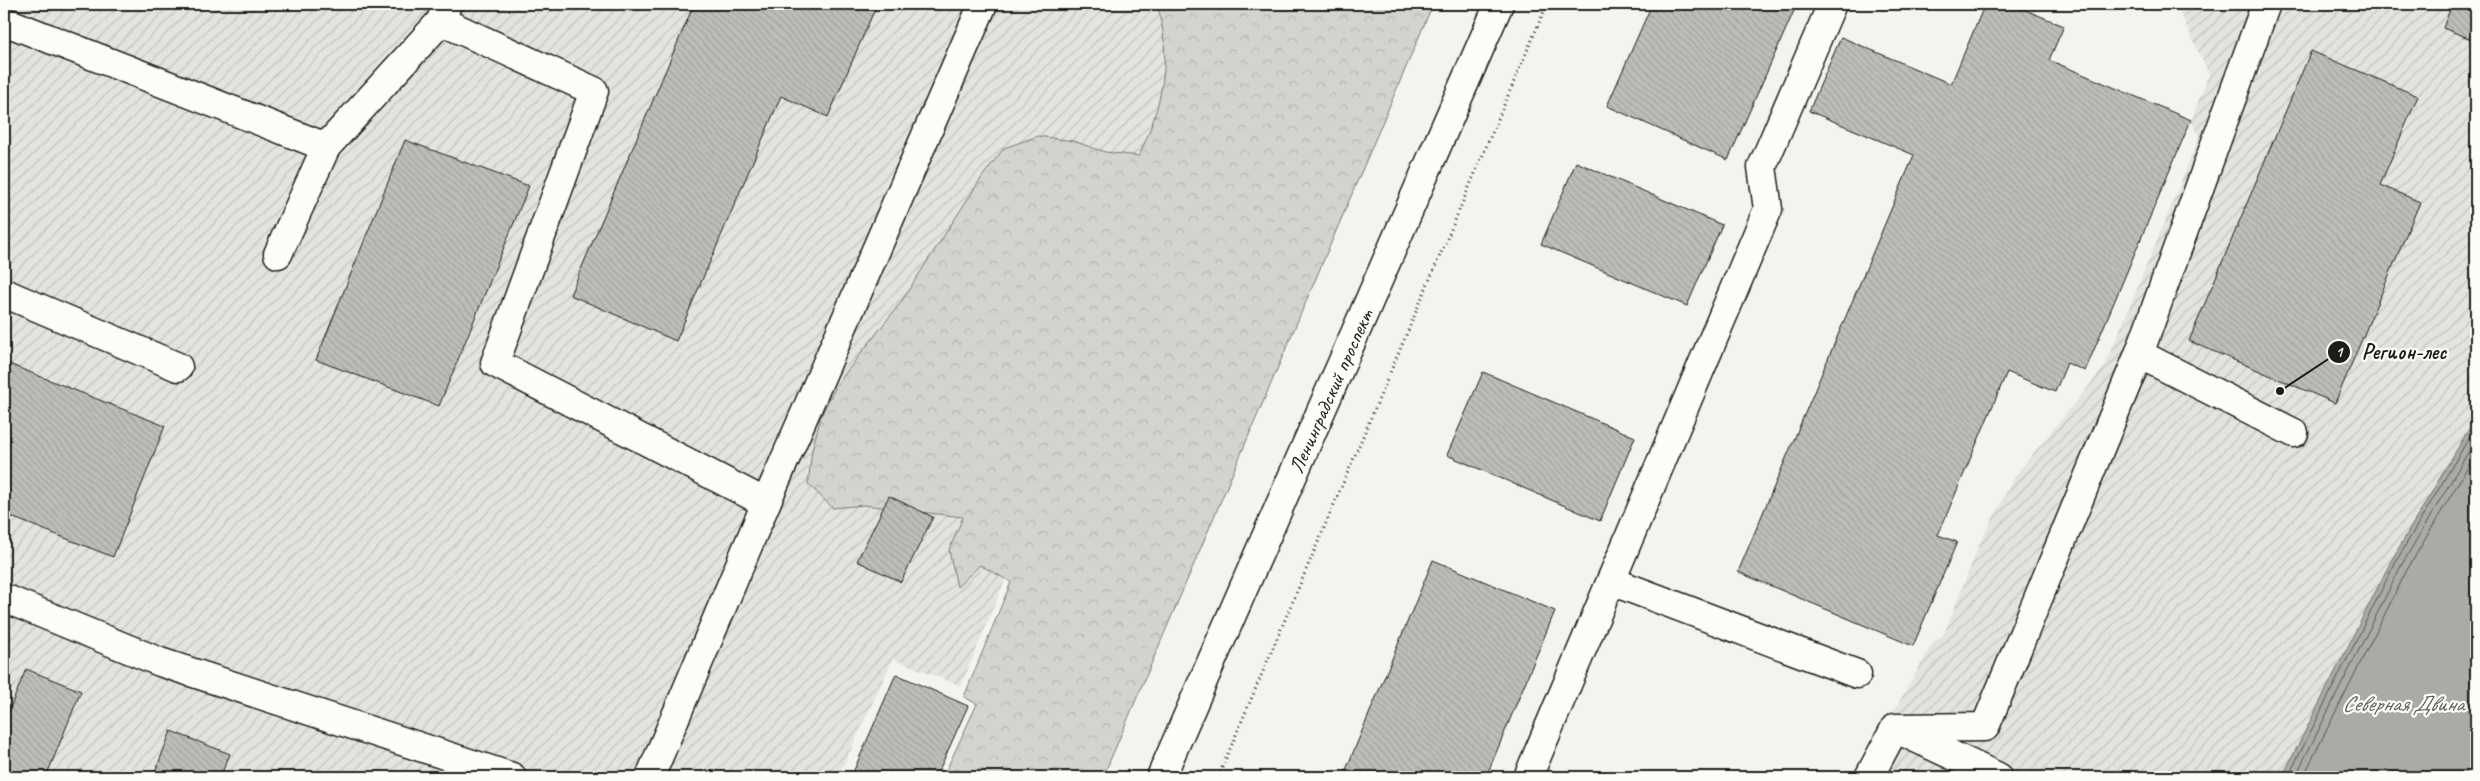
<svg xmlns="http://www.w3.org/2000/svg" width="2480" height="781" viewBox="0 0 2480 781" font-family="Caveat,sans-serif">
<defs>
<pattern id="industrial-furrows" width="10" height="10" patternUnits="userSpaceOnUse" patternTransform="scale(1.25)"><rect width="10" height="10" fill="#e4e3de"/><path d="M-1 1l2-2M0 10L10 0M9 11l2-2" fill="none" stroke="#c3c2be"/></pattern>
<pattern id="forest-crowns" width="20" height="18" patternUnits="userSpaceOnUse" patternTransform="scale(1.25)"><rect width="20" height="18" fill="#d4d3cf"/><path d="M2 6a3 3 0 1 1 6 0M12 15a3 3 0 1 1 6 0" fill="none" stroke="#b5b5b1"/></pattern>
<pattern id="building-back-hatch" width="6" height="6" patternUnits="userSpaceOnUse" patternTransform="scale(1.25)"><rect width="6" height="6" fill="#bebdba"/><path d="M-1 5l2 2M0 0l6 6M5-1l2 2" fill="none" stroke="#a3a29f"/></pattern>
</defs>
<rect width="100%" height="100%" fill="#f4f3ee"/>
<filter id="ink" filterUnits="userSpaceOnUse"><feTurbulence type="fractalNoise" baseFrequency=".02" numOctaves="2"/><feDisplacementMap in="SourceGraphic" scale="10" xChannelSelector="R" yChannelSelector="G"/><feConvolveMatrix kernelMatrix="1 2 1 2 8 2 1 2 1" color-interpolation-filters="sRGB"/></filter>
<g filter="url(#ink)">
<!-- industrial -->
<g fill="url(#industrial-furrows)">
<polygon points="4,4 1245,4 961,686 893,659 838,777 4,777"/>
<polygon points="2176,4 2476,4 2476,417 2391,561 2282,777 1856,777 1933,643 1944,634 1979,545 2015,476 2105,366 2199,138 2191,120 2209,74"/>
</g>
<!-- forest -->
<path fill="url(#forest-crowns)" stroke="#787876" d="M 1157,4 L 1433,4 L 1103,777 L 943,777 L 977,704 L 964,697 L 1011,582 L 980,565 L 957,587 L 949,550 L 963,517 L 864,505 L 833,508 L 808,484 L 812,450 L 821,416 L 837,384 L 901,302 L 982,177 L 1004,148 L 1038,136 L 1073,141 L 1105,152 L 1139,156 C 1162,106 1173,57 1157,4 Z"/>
<!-- water -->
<polygon fill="#abaaa6" stroke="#72716f" points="2476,417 2476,777 2282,777 2391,561"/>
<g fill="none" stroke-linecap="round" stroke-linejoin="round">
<!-- shore -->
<g stroke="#555553" stroke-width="1">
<polyline points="2288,777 2395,563 2476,426"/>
<polyline points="2295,777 2401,566 2476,439"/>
<polyline points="2303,777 2407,570 2476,453"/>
</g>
</g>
<!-- building -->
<g fill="url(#building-back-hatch)" stroke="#1c1c1c">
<polygon points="694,4 877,4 828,117 781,96 676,341 570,295"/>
<polygon points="1652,4 1797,4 1728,160 1607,106"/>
<polygon points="1985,4 2011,4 2064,26 2049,60 2191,120 2085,371 2067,363 2055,392 2007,372 1938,535 1957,542 1913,646 1738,572 1914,155 1809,111 1841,37 1951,84"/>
<polygon points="2452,4 2476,4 2476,41 2443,28"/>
<polygon points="2311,51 2418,96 2380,185 2420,202 2335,403 2189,341"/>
<polygon points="405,140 529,186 439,406 316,360"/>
<polygon points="1576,162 1722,225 1687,306 1541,244"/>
<polygon points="4,362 165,426 113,557 4,514"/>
<polygon points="1483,372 1635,437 1600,521 1447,455"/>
<polygon points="889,496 933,517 901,582 857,561"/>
<polygon points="1433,560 1555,611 1486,777 1343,777"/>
<polygon points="26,669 81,691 46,777 4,777 4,723"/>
<polygon points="896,674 968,706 936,777 851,777"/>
<polygon points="171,731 230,754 220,777 153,777"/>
</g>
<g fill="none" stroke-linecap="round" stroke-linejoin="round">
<!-- minor casing -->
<g stroke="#1c1c1c" stroke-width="31">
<g id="minor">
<polyline points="447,4 441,21 594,91 495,363 766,503 650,777"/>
<polyline points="2266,4 2139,354 2294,433"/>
<polyline points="4,21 326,147 441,21"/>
<polyline points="278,254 326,147"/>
<polyline points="4,293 178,367"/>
<polyline points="766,503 983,4"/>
<polyline points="1611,581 1857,674"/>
<polyline points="4,598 160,662 512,777"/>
<polyline points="1901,731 1998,777"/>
<polyline points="1528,777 1768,209 1762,167 1832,4"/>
<polyline points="1869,777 1895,728 1985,727 2139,354"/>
</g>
</g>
<!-- major casing -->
<g stroke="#1c1c1c" stroke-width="31">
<polyline id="major" points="1161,777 1499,4"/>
</g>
<!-- path -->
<polyline stroke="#1c1c1c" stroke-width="3" stroke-dasharray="1 4" stroke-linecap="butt" points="1218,777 1547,4"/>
<!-- minor -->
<use href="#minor" stroke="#fdfcf7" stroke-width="28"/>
<!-- major -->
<use href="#major" stroke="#fdfcf7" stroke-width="28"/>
</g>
</g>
<g text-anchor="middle" stroke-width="4.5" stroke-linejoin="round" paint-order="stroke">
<!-- street labels -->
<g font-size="21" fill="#1c1c1c" stroke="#fdfcf7">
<text transform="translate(1331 391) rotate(-66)" y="7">Ленинградский проспект</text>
</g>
<!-- water labels -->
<g font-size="22" font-style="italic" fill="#5c5c5a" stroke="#fdfcf7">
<text x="2403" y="711">Северная Двина</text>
</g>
</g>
<!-- callouts -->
<path fill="none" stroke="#1c1c1c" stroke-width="2" d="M2280 391L2339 352"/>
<g fill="#1c1c1c" stroke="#fdfcf7" stroke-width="2">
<circle cx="2280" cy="391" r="5"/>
<circle cx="2339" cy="352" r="12"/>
</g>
<g font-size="15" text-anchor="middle" font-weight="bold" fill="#fff">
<text x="2339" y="357">1</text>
</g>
<g font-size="22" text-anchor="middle" font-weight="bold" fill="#1c1c1c" stroke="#fdfcf7" stroke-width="4.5" stroke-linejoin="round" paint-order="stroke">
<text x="2404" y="359">Регион-лес</text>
</g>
<!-- margin -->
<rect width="2480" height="781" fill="none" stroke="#fdfcf7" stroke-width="20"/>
<rect x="10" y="10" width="2460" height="761" fill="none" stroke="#1c1c1c" stroke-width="2" filter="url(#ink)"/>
</svg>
